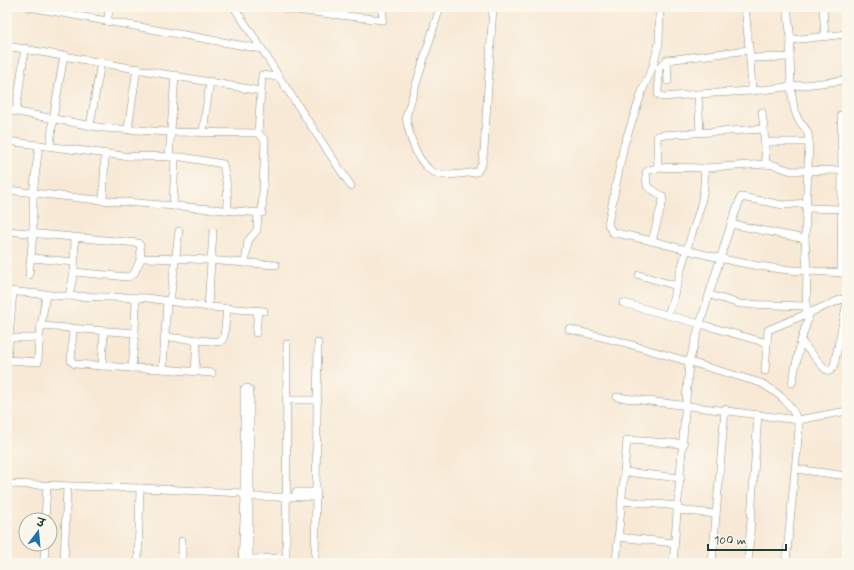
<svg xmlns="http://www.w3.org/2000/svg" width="854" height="570" viewBox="0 0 854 570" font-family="Mynerve,'Playpen Sans Deva',sans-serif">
<rect width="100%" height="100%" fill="#fbf7ec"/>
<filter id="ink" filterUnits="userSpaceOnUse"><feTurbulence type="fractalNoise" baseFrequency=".025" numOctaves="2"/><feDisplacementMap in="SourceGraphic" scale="8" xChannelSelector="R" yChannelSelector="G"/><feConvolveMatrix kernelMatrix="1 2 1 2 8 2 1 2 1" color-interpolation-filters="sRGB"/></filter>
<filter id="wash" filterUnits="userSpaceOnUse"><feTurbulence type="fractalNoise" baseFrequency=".012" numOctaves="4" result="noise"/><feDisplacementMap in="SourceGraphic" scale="16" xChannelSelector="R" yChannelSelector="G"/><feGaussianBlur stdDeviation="0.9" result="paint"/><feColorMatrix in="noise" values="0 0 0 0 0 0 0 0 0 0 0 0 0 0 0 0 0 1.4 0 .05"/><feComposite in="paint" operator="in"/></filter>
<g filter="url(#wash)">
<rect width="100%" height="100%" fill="#f8e9d6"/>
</g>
<g filter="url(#ink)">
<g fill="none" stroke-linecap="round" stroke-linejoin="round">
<!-- minor casing -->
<g stroke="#8c9385" stroke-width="8">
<g id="minor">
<polyline points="234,7 262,49"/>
<polyline points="285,7 286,9 383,20 382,7"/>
<path d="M 440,7 L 406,117 C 409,134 415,158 430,170 C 441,179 464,173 477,172 L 482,164 L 484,150 L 493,7"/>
<polyline points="745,7 750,58 790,57 791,40"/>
<polyline points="787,7 791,40 847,34"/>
<polyline points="823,7 825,37"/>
<polyline points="107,21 110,7"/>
<polyline points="7,46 260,91"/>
<path d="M 790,57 C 791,76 790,99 797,117 C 802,129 808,124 809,142"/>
<polyline points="750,58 752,91"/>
<polyline points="667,60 659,68 658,94 663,97 698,94"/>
<polyline points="279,77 351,186"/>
<polyline points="668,81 667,60 749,50"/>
<polyline points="7,110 103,128 169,132 258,133 262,75 279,77 262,49 29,7"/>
<polyline points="16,111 25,48"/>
<polyline points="762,112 764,129"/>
<polyline points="841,115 842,170"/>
<polyline points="90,126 101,62"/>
<polyline points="128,129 137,68"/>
<polyline points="203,132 210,81"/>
<polyline points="700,132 698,94 752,91 847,80"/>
<polyline points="7,141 124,156 182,157 223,164 227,186 228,211"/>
<polyline points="764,142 809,142 805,239"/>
<polyline points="50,147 53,119 64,55"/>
<polyline points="169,157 175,75"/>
<polyline points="704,168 766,164 774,165 791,171 842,170 841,273"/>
<polyline points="658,169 657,137 660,135 764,129 766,164"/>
<polyline points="7,190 88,199 262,213 265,140 258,133"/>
<polyline points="103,201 105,154"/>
<polyline points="173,206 175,157"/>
<polyline points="807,208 841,209"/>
<polyline points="731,224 741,197 783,205 807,203"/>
<polyline points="7,231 138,243 140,245 141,258 193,259 276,265"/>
<polyline points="652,241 612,232 608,224 624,145 643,89 653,66 659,43 660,7"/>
<polyline points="32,258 74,262"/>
<polyline points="245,263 248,241 257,230 258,213"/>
<polyline points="74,272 128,277 134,274 141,258"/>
<polyline points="29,275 33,234 33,194 39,145"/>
<polyline points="639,275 677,286"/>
<polyline points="7,291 63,296 148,298 208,307 264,311"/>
<polyline points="710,295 740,304 806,306"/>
<polyline points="69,296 74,272 75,238"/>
<polyline points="170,301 179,231"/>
<polyline points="623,303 700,324 689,363 673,563"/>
<polyline points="208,307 213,232"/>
<polyline points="810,312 801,341 825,369 830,371 834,366 847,302"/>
<path d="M 668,315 C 675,293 680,271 687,249 C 695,222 707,197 704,168 C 692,168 654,165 646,172 L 647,186 L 662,196 L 663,200 L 652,241 C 703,254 754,269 807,271 L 806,314"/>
<polyline points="41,326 135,333 136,298"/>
<polyline points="73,329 71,361 75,364 132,368 135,333"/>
<path d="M 569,329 L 622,342 L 761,383 C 780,394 796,406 799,429 L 786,563"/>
<polyline points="256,333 258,310"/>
<polyline points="164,337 221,342 224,337 227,308"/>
<polyline points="8,338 39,338 46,295"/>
<polyline points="767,343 700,324 731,224 805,239 807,271 847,273"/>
<polyline points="7,360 13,292"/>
<polyline points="8,360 38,362 39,338"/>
<polyline points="102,366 104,331"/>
<polyline points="132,368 163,369 167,301"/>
<polyline points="163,369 212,373"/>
<polyline points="765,371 768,330 847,297"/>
<polyline points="195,372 197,340"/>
<polyline points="792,383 801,341"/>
<polyline points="617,397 798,420 847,411"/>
<polyline points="286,400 318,400"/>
<polyline points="796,469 847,476"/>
<polyline points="624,472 681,478"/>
<polyline points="7,484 140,488 138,563"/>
<polyline points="140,488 243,493"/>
<polyline points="244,490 249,490 251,492 249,498 245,497 243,495 244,490 244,389 248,388 250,391 250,490"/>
<polyline points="296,492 317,492"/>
<polyline points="250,497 317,497"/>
<polyline points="249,498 249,563"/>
<polyline points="622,501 678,506"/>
<polyline points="677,510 716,514"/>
<polyline points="45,520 47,486"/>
<polyline points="618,537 674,543"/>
<polyline points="249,559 286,558 287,344"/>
<polyline points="44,563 45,544"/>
<polyline points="64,563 67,487"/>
<polyline points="182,563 182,541"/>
<polyline points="242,563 245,497"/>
<polyline points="315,563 318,343"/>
<polyline points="616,563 627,440 684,444"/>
<polyline points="712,563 725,409"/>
<polyline points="748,563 758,414"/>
</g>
</g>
<!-- minor -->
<use href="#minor" stroke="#fff" stroke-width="7"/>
</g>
</g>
<!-- margin -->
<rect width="854" height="570" fill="none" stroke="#fbf7ec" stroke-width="24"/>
<!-- north arrow -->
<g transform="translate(38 532) rotate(16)"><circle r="19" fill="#fbf7ec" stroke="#a3ada2"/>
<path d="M0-3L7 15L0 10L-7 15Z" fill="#1f6fb2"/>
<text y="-6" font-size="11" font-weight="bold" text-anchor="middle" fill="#1f3d34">उ</text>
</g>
<!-- scale -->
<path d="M708 544v6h78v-6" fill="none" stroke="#1f3d34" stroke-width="2"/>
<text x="714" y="544" font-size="12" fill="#1f3d34" stroke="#fbf7ec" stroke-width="3" paint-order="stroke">100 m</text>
</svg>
